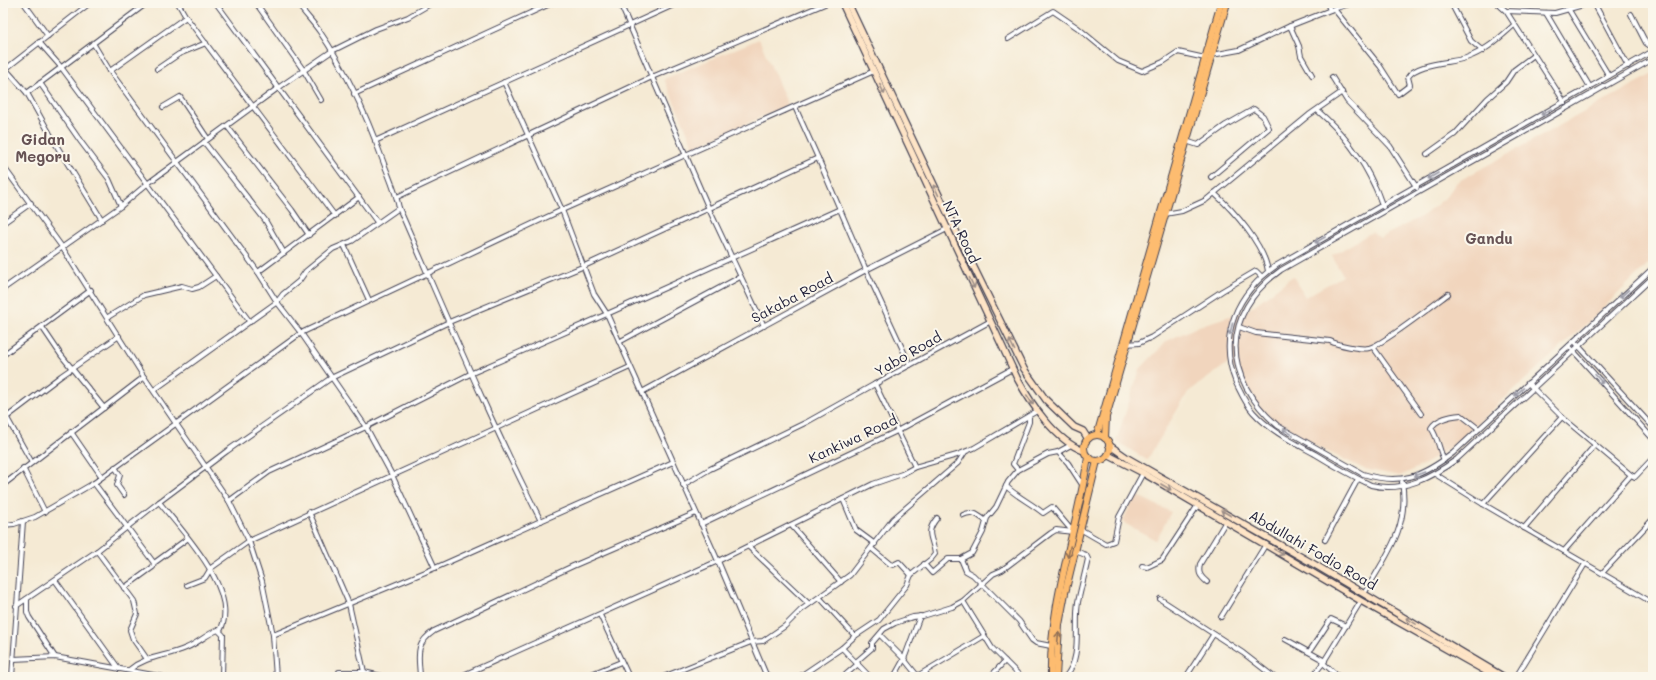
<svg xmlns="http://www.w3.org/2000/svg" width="1656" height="680" viewBox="0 0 1656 680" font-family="Mali,sans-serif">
<rect width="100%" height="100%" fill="#fbf7ec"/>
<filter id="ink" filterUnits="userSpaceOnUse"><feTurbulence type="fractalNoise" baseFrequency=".025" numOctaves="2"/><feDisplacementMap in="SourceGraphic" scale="8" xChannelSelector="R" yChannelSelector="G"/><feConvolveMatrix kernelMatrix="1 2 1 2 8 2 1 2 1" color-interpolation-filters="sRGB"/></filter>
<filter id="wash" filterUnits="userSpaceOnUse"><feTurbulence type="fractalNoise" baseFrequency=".012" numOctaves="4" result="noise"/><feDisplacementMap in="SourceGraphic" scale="16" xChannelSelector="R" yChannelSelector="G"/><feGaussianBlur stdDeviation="0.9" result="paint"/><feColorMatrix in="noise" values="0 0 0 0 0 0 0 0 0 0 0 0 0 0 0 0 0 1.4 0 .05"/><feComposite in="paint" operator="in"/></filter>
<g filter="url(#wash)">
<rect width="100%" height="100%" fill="#f5ead4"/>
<!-- built -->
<g fill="#f1d5bd">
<polygon points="759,39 788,105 694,147 664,79"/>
<polygon points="1653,74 1653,259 1592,319 1451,447 1425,464 1400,476 1364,469 1314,445 1265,415 1230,362 1188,392 1147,460 1116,441 1140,369 1167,341 1199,326 1248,310 1293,276 1305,297 1343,276 1332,256 1372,232 1380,238 1424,215 1445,198 1457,182"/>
<polygon points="1136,495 1171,512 1156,540 1122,522"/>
</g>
</g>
<g filter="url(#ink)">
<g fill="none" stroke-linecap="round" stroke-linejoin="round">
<!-- street casing -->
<g stroke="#424052" stroke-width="6">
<g id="street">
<polyline points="24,3 48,36"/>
<polyline points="178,3 186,17 335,216"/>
<polyline points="216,3 377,222"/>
<polyline points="256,3 304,71 321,100"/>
<path d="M 297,3 C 304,13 313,22 320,32 C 347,71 367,117 383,161 C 389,177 396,192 399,208 C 445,313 489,419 541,521"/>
<polyline points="620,3 709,209 764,326"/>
<polyline points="1327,3 1330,10"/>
<polyline points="1451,3 1471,41 1483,51"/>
<polyline points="1497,3 1506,11 1565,103"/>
<polyline points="1594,3 1628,66"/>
<polyline points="3,5 6,3"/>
<polyline points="299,7 306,3"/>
<path d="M 1334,9 L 1380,66 L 1398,94 L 1410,85 L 1408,77 C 1417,63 1450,63 1466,58 C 1486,51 1498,39 1514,25"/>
<polyline points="1569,10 1609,76"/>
<polyline points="1506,11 1555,13 1590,3"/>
<polyline points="1546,13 1590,87"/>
<polyline points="1631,14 1646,43 1653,48"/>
<polyline points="1290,26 1299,46 1301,56 1312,75"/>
<polyline points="1008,39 1053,11 1078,28 1118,61 1142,71 1163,62 1178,52 1205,58"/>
<polyline points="39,42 61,67 250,322"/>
<polyline points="93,43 110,71 258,272 277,302 301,333 366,427 392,475 435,568"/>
<path d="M 1653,51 L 1277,265 C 1237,293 1217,335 1236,383 C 1241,393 1245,403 1253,412 C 1270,431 1293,442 1315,454 C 1333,465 1352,476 1371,485 C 1403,493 1432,477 1457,459 L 1653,277"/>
<polyline points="1212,55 1239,50 1290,26 1333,9 1353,3"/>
<path d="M 1653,59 L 1281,270 C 1220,314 1222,378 1278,426 L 1363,474 C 1401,486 1423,476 1453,453 L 1653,268"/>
<polyline points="3,66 27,93"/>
<polyline points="157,69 179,54 206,43"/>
<polyline points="3,71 90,3"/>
<polyline points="110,71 186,17"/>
<polyline points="1332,77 1347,101 1390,146 1417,188"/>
<polyline points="504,82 562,210 594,294 607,314 642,392 718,561 767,677"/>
<polyline points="40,83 81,142 109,179 121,206"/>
<polyline points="354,94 552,3"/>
<polyline points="163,107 180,97 208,139"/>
<polyline points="795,107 818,158"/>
<path d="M 1318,111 C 1341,131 1362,158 1375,187 C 1378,193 1380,200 1383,207"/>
<polyline points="227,126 292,210 309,235"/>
<polyline points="375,141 678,3"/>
<polyline points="1186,141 1198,145 1226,125 1254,109 1263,116 1269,128 1211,177"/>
<polyline points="204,142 265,220 284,253"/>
<polyline points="1427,154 1455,134 1487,99 1506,82 1514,70 1534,55"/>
<polyline points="3,166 62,247 144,377 229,501 249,541 262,581 273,635 276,677"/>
<path d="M 1214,193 C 1234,211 1264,245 1268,271"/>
<polyline points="397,197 652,77 827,3"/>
<polyline points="1165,214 1182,211 1206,200 1309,115 1342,92"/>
<polyline points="102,220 55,143 27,93 147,3"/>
<polyline points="3,223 31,203"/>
<polyline points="344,245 369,300"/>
<polyline points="258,272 359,197"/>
<polyline points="3,289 121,206 147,184 278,88 332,51 376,29 408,17 432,3"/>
<polyline points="108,317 144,295 182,286 192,289 199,287 216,276"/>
<polyline points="42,327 61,355 104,408"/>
<path d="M 1239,327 L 1256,333 L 1330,341 C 1338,345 1361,350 1369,348 C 1381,346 1436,303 1448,294"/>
<polyline points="1574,341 1653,427"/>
<polyline points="619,342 740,277"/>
<polyline points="1127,344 1139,343 1152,337 1222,291 1256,271 1261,276"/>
<polyline points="1569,346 1653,439"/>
<polyline points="1373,347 1421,414"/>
<polyline points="3,355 91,290"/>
<polyline points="1528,383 1562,417 1631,475 1635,477 1653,458"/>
<polyline points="154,390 277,302 283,294 299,281 306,271 333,249 352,241 399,208"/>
<polyline points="642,392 866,270 949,228"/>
<polyline points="3,411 31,461"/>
<polyline points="3,420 61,376 119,336"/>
<polyline points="71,432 102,477"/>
<polyline points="1058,452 1071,445"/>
<path d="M 1444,460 C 1439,450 1438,437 1431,428 C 1437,418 1451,416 1461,415 L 1479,429"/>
<polyline points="115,467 120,475 117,485 124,495"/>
<polyline points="915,467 875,384 989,322"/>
<polyline points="23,468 45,512"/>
<polyline points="1018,470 1013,464 1029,422 1029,416"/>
<polyline points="1435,474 1483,504 1653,603"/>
<polyline points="94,483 154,563"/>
<polyline points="3,485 144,377"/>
<polyline points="683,485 710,469 807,422 875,384"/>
<path d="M 1006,486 C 1017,497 1031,503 1043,513 L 1052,507 L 1073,532"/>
<polyline points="843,499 856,530 875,544"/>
<polyline points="229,501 269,472 366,427 472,373 607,314 840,209"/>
<path d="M 159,502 C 182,531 241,592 220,631"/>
<polyline points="1483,504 1562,417"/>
<polyline points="309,512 349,604 364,672"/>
<path d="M 963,515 C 973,510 978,515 986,521"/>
<polyline points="701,524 897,431 1012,369"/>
<polyline points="3,525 14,524 35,517 94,483 301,333 562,210 874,71"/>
<polyline points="791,525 841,582"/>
<polyline points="1524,528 1595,445"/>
<polyline points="1080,529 1106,544 1114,541 1119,517 1143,473"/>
<polyline points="1325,540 1358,479"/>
<polyline points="749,547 809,604"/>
<polyline points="872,549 890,564 893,565 899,562 911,575"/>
<polyline points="97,551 134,601 137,614 130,630 133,639 147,659"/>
<polyline points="1564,551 1631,475"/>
<polyline points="961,559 966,571 973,575 1019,621 1032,640 1036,643 1051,646"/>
<polyline points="924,564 932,573 948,559 961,559 972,553 983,532 987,518 996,507 1008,482 1018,470 1048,454 1058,452 1068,463 1083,486"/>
<polyline points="1142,566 1147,567 1162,560 1198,505"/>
<polyline points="1603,572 1653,519"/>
<polyline points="55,580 119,669"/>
<path d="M 1207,582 C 1200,576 1198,573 1200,564 L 1226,521"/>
<polyline points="187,585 205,578 211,568 249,541 630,367"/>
<polyline points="124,588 153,567 154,563 187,539"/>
<path d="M 1364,594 C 1385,557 1410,528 1402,482"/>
<polyline points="820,598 855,636"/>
<polyline points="27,599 27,612 29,617 55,657"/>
<polyline points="1160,599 1243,653 1274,677"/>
<polyline points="963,601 992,648 1021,677"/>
<polyline points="16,606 97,551 159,502 227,451 331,378 449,322 582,267 818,158 866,270 910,365"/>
<polyline points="600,615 629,677"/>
<polyline points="1221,617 1266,544"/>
<polyline points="273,635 435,568 673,462"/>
<polyline points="880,635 904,659 916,674 919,675 984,636"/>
<polyline points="1285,639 1325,661"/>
<polyline points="842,648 870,677"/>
<polyline points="1309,652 1331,619 1346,626"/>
<polyline points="13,659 55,657 164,677"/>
<polyline points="1323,663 1339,677"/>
<path d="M 129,670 C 147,655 166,657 186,648 C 198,643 207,634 218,630 L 223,635 L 222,677"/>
<polyline points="339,672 364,672 385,677"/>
<polyline points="925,672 928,677"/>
<polyline points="12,677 23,521"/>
<path d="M 420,677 C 419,655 414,645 434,631 L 573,566 L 696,513"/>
<polyline points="459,677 718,561 873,484 902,474 915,467 957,455 974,448 1037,411"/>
<polyline points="584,677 621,662"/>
<polyline points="663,677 751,642 763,641 785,626 801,610 850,575 893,519 958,463 965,452"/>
<path d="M 799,677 L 842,648 L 855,636 L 879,620 L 907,585 L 911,575 L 931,559 L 935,554 C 933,537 924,534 937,518"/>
<polyline points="843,677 858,664 857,661 872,648 872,643 884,629 895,623 913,617 923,616 952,607 963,601 993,574 1002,570 1051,533 1056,530 1073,532"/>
<polyline points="894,677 904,659 920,616"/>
<polyline points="990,677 1005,661"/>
<path d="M 1065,677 C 1083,658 1074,626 1078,602 C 1081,588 1085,573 1088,559 L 1086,555 L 1075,551"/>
<polyline points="1186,677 1213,635"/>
<polyline points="1312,677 1323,663 1361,601"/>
<polyline points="1516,677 1585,564"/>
</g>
</g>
<!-- secondary casing -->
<g stroke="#424052" stroke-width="8">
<g id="secondary">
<path d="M 842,3 L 1017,378 C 1031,404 1056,441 1084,451"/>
<polyline points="848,3 954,227 1024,369 1046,400 1074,427 1083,431 1088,439"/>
<polyline points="1109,445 1129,459 1312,563 1504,677"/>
<polyline points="1108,455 1143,473 1361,601 1496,677"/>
<polyline points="764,677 767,676"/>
</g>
</g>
<!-- primary casing -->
<g stroke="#424052" stroke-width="8">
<g id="primary">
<polyline points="1097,435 1221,3"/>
<circle cx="1097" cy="448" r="13"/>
<polyline points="1105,438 1106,417 1227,3"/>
<path d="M 1051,677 C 1049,602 1077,531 1088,457"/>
<polyline points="1056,677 1059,625 1065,593 1097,461"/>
</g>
</g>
<!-- street -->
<use href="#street" stroke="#fff" stroke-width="4"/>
<!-- secondary -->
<use href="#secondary" stroke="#fee4c6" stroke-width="5.5"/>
<!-- primary -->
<use href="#primary" stroke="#fdbc70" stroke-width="6"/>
</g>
<!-- one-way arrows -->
<defs><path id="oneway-shaft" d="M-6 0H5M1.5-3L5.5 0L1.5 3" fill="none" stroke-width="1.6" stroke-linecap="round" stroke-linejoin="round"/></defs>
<g stroke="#9b8d87">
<use href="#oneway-shaft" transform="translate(882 89) rotate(65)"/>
<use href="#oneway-shaft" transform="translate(936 190) rotate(-115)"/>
<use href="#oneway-shaft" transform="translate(972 283) rotate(65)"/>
<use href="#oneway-shaft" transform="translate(1012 345) rotate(-116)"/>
<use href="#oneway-shaft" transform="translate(1030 400) rotate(57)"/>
<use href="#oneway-shaft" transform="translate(1166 487) rotate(30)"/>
<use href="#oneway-shaft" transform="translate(1226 513) rotate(-150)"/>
<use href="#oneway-shaft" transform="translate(1279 552) rotate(30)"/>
<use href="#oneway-shaft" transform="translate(1411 621) rotate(-149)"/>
</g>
<g stroke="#9c9ca7">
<use href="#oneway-shaft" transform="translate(1546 112) rotate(150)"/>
<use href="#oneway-shaft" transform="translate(1433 176) rotate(150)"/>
<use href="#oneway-shaft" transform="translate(1320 240) rotate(150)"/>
<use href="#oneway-shaft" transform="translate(1624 294) rotate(137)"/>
<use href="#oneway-shaft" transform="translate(1231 329) rotate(104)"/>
<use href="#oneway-shaft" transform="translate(1599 379) rotate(48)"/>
<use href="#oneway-shaft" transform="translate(1519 392) rotate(137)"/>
<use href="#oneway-shaft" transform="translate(1288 432) rotate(-149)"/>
<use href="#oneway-shaft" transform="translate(1419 474) rotate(160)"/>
</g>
<g stroke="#906f56">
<use href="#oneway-shaft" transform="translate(1069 552) rotate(102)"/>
<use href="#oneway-shaft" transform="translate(1058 638) rotate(-85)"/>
</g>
</g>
<g text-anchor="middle" stroke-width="4" stroke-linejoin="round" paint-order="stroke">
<!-- street labels -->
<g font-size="14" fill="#22223b" stroke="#fbf7ec">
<text transform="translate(961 232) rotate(65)" y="5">NTA Road</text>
<text transform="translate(792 298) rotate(-28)" y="5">Sakaba Road</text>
<text transform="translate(908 354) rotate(-30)" y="5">Yabo Road</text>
<text transform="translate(853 439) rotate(-25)" y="5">Kankiwa Road</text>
<text transform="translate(1313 550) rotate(30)" y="5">Abdullahi Fodio Road</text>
</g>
<!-- neighbourhood labels -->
<g font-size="15" font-weight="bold" fill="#675355" stroke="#fbf7ec">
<text x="43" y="145">Gidan<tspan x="43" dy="17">Megoru</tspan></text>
<text x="1489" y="244">Gandu</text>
</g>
</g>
<!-- margin -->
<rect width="1656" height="680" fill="none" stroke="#fbf7ec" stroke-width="16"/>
</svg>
